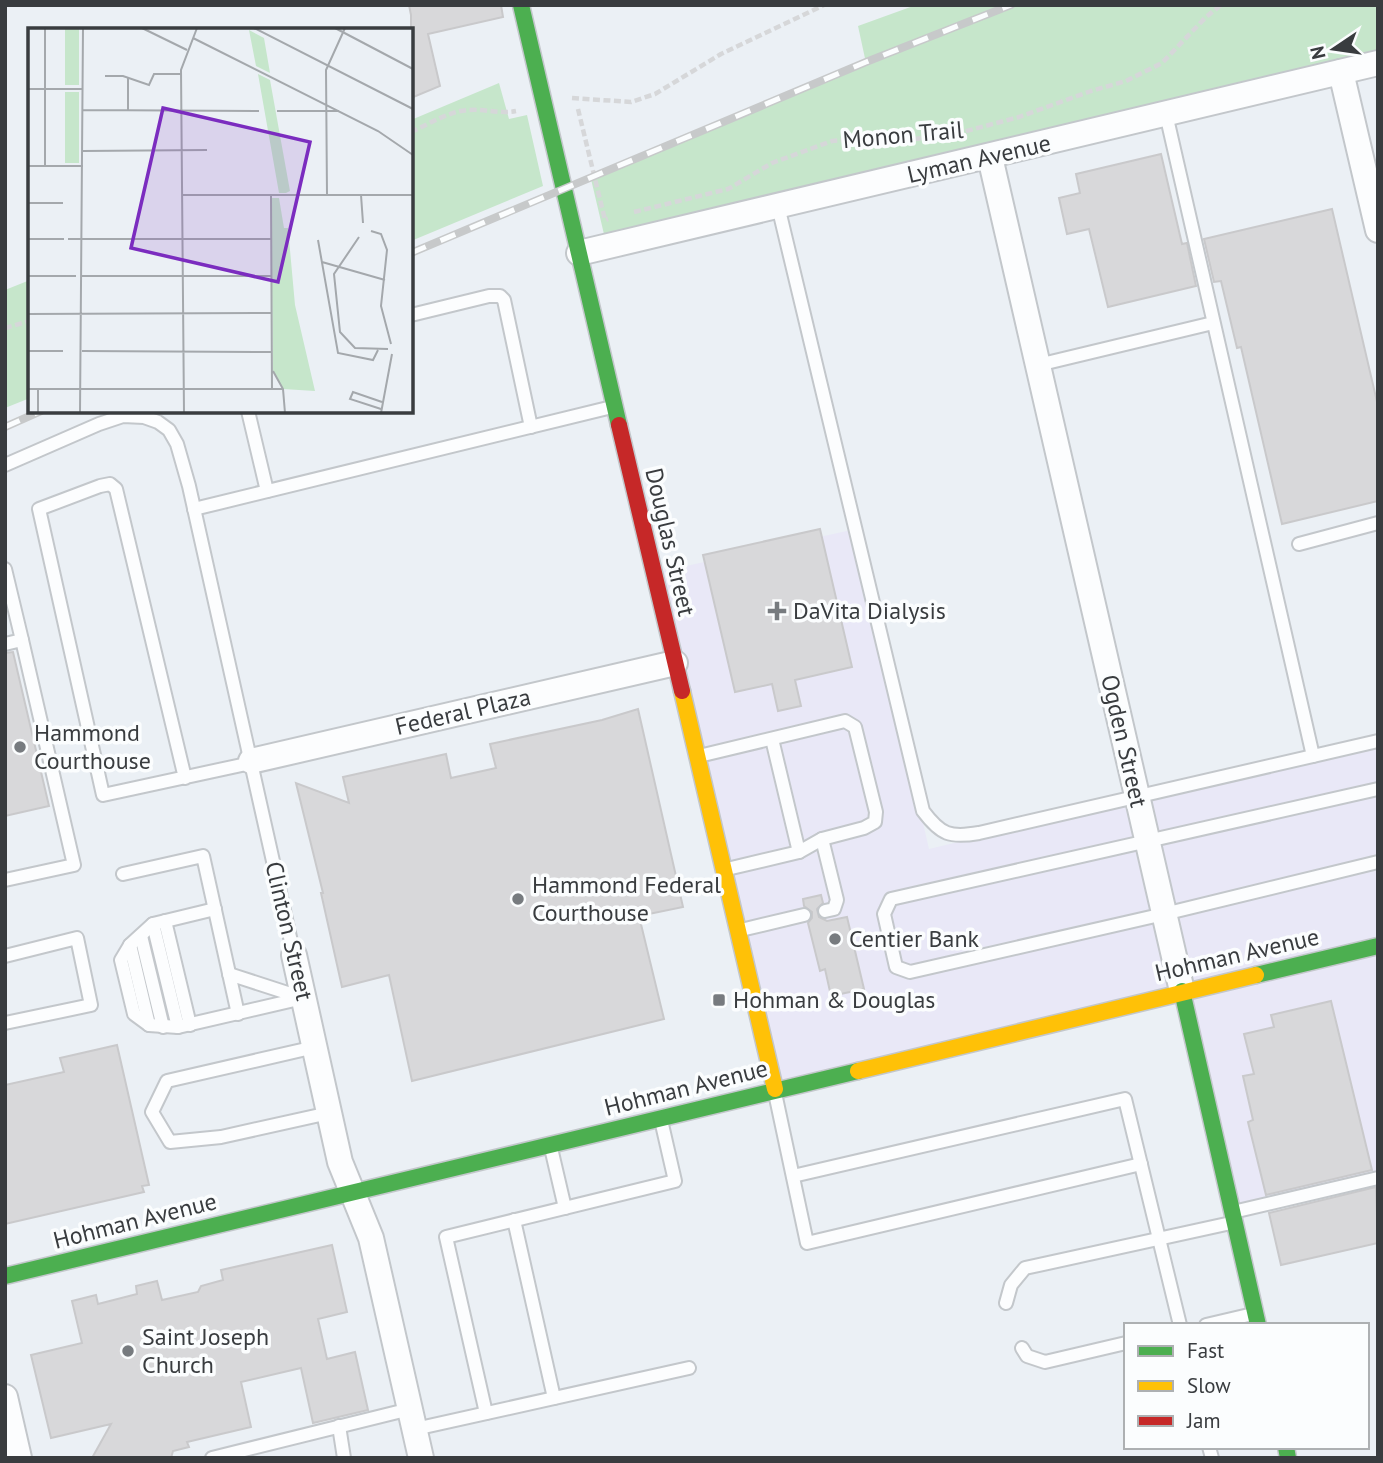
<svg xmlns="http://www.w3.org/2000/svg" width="1383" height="1463" viewBox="0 0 1383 1463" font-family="'PT Sans',sans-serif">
<rect width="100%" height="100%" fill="#ebf0f5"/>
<!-- commercial -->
<polygon fill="#e9e8f7" points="856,529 929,849 1378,742 1378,1178 1232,1212 1182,991 775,1089 654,573"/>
<!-- green -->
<g fill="#c6e6cb">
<polygon points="916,5 1378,5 1378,62 607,247 591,179 866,63 858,26"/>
<polygon points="499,83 509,119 527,115 543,186 411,241 411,120"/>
<polygon points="30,280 30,398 5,408 5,290"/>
</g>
<!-- building -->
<g fill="#d8d8da" stroke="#c9c9cb" stroke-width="2">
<polygon points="409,5 501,5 503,17 428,34 440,86 411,98 411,15"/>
<polygon points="1161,154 1182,244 1187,243 1196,286 1108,307 1089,229 1067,234 1059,198 1080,193 1076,174"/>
<polygon points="1332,209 1378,406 1378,501 1282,524 1241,347 1237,348 1221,281 1214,282 1204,239"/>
<polygon points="820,529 852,667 795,680 801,706 778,711 772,684 735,692 703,555"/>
<polygon points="13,652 49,806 5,816 5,653"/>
<polygon points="638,709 683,907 639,916 664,1019 412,1081 389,975 342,987 321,893 323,893 296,783 349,803 343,777 446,754 451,778 496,768 490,744 602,720"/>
<polygon points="821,895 823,903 817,909 819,917 827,921 847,917 864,989 831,996 825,969 820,971 808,923 812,918 812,912 804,906 803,899"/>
<polygon points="1331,1001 1372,1170 1266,1195 1248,1122 1253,1120 1243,1076 1254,1074 1244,1034 1274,1027 1271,1015"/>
<polygon points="117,1045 149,1185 142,1186 144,1192 5,1224 5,1085 64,1072 60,1058"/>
<polygon points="1376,1187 1378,1243 1281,1265 1269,1213"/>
<polygon points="332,1245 347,1312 318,1319 327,1359 355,1352 368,1410 313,1423 301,1368 241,1382 251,1427 187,1442 189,1447 173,1451 171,1458 92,1458 111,1424 51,1438 31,1355 82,1343 72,1301 96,1295 98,1304 137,1294 136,1286 157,1281 162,1300 198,1292 201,1286 223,1280 221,1270"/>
</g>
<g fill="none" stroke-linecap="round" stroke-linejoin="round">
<!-- lane casing -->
<g stroke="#c3c7cb" stroke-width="16">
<g id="lane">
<polyline points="1166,114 1313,756"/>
<path d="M 778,206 L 923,811 C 941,835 950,838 979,833 L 1378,741"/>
<polyline points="411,315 489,296 500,296 504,300 531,427"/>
<polyline points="1038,365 1213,323"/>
<polyline points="248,411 267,491"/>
<polyline points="5,465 99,424 123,416 144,417 158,422 169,430 177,444 189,486 294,955"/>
<polyline points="194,509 612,407"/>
<polyline points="1299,544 1378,523"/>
<polyline points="5,569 22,640 5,644"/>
<polyline points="772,739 799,852"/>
<polyline points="699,756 845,721 855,727 876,812 875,822 864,828 822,839 799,852 727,869"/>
<polyline points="185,778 116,489 110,484 100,486 39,509 103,795 251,763"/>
<polyline points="1378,789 891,899 884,914 896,967 910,972 1164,914 1378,862"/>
<polyline points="822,839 837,900 834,909 825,911"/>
<polyline points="123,874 203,856 238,1014"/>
<polyline points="5,880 74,865 22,640"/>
<polyline points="215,909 153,924 130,945 121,960 134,1014 149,1025 178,1027 303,998"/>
<polyline points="165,921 190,1025"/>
<polyline points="153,924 178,1027"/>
<polyline points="741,930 804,915"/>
<polyline points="141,936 163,1027"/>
<polyline points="130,945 149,1025"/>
<polyline points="5,956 77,938 91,1005 5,1023"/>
<polyline points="229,974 303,998"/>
<polyline points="315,1047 167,1081 152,1112 170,1142 221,1137 329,1113"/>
<polyline points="775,1093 807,1243 1141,1164"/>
<polyline points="551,1148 565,1208"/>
<polyline points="793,1176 1125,1099 1180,1325"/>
<polyline points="1233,1212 1378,1178"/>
<polyline points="514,1220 554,1398"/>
<polyline points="1006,1303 1011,1285 1025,1268 1231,1223"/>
<polyline points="1206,1325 1253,1314"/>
<polyline points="1022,1348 1027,1356 1045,1362 1126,1343"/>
<polyline points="486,1413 446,1237 675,1181 661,1120"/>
<polyline points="339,1426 344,1458"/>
<polyline points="415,1429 689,1368"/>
<polyline points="1209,1447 1212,1458"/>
<polyline points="212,1458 410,1409"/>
</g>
</g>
<!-- street casing -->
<g stroke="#c3c7cb" stroke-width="28">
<g id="street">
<polyline points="1341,72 1378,230"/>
<polyline points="990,157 1182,991"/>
<polyline points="579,253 1378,63"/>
<polyline points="251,761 675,663"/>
<polyline points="294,955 340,1162 371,1238 421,1458"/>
<polyline points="5,1397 19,1458"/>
</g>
</g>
<!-- fast casing -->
<g stroke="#c3c7cb" stroke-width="19">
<g id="fast">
<polyline points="521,5 619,425"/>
<polyline points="1256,975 1378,946"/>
<polyline points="1182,991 1258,1325"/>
<polyline points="5,1276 858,1071"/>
<polyline points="1286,1447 1288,1458"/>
</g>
</g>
<!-- slow casing -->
<g stroke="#c3c7cb" stroke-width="19">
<g id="slow">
<polyline points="682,691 775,1089"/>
<polyline points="858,1071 1256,975"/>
</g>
</g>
<!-- jam casing -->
<g stroke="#c3c7cb" stroke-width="19">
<polyline id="jam" points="619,425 682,691"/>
</g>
<!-- path -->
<g stroke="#d6d7d9" stroke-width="4.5" stroke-dasharray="7 3.5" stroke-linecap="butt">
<polyline points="572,98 631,102 655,94 721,54 824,5"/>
<polyline points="578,109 605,220 608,219"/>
<path d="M 411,132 C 429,124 451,110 470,110 C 486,109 500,114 516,111"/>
<polyline points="634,212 728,189 772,163 832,141 869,138 915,139 955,134 1019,117 1091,91 1126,81 1162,63 1206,17 1221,5"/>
<polyline points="5,328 30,321"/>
</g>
<!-- lane -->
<use href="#lane" stroke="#fcfdfe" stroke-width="12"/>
<!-- street -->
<use href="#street" stroke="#fcfdfe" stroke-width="24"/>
<!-- fast -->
<use href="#fast" stroke="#4caf50" stroke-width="16"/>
<!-- slow -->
<use href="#slow" stroke="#ffc107" stroke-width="16"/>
<!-- jam -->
<use href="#jam" stroke="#c62828" stroke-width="16"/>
<!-- rail casing -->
<g stroke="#c7c9ca" stroke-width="8">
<g id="rail">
<polyline points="411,253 866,62 1011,5"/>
<polyline points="5,427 41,411"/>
</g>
</g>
<!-- rail -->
<use href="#rail" stroke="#fbfdfe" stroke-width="5" stroke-dasharray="16" stroke-linecap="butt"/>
</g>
<!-- markers -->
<g fill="#777b7f" stroke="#fbfdfe" stroke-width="2.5">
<path d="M773.5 600.5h7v7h7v7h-7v7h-7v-7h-7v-7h7z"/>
<circle cx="20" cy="747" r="7"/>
<circle cx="518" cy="899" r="7"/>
<circle cx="835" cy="939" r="7"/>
<rect x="712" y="993" width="14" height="14" rx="3.5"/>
<circle cx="128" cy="1351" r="7"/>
</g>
<g text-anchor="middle" stroke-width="7" stroke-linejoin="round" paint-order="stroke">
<!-- street labels -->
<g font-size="24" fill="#393c3f" stroke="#fbfdfe">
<text transform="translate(903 135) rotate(-5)" y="8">Monon Trail</text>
<text transform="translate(979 159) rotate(-13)" y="8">Lyman Avenue</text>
<text transform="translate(670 542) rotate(77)" y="8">Douglas Street</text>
<text transform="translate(463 712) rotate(-13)" y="8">Federal Plaza</text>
<text transform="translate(1124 741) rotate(77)" y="8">Ogden Street</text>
<text transform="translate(289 931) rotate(77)" y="8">Clinton Street</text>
<text transform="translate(1237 955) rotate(-13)" y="8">Hohman Avenue</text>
<text transform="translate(686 1088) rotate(-14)" y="8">Hohman Avenue</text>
<text transform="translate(135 1221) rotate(-14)" y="8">Hohman Avenue</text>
</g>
<!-- poi labels -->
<g font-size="24" fill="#393c3f" stroke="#fbfdfe" text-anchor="start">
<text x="793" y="619">DaVita Dialysis</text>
<text x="34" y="741">Hammond<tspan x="34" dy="28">Courthouse</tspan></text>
<text x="532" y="893">Hammond Federal<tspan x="532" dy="28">Courthouse</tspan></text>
<text x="849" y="947">Centier Bank</text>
<text x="733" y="1008">Hohman &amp; Douglas</text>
<text x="142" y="1345">Saint Joseph<tspan x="142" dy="28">Church</tspan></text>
</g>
</g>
<!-- overview -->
<g transform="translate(28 28)">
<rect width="385" height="385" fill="#ebf0f5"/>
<path d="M 37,0 L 51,0 L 51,57 L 37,57 ZM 221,2 L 236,10 L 242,45 L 228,38 ZM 230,46 L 242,52 L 262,163 L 258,165 L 251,165 ZM 37,64 L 51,64 L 51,135 L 37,135 ZM 243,170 L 251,170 L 256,200 L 260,200 L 267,277 L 287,363 L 255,361 L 245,342 Z" fill="#c6e6cb"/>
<path fill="none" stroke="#a4a8ac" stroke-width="2" d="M 114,0 L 159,22M 226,0 L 385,81M 307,0 L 385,41M 165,10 L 350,103 L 385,127M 77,48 L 95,48 L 121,57 L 126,46 L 153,46M 0,61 L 55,61M 55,82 L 231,83M 100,82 L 100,50M 249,83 L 311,83M 55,123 L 179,122M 0,138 L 55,138M 17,138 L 17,0M 154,167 L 385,167M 243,167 L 244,361M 299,167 L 298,42 L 317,0M 333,167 L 335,195M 0,175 L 35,175M 343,203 L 353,206 L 359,222 L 353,278 L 363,316M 331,209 L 306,246 L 312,304 L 327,320 L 360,321M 0,211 L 36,211M 40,211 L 243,211M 290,212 L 310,325 L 345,332 L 350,322M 294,234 L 357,252M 0,248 L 48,248M 54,248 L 244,248M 0,286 L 244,285M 0,323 L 35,323M 54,323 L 244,324M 245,343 L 255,361 L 257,385M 10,360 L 10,385M 0,361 L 255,361M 353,381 L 322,371 L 325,364 L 354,374M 52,385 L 55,0M 156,385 L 153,42 L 169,0M 353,385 L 364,326"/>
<path fill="#7b2cbf" fill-opacity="0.15" stroke="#7b2cbf" stroke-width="3.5" d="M 135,80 L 282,114 L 250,254 L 103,220 Z"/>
<rect width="385" height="385" fill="none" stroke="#393c3f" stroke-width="3.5"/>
</g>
<!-- border -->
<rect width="1383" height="1463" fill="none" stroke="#393c3f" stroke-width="14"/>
<!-- legend -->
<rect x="1124" y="1323" width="245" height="126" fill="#fbfdfe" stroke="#adb0b2" stroke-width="2"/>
<rect x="1138" y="1346" width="35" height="10" fill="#4caf50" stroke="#adb0b2" stroke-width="2"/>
<text x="1187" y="1358" font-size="21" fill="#393c3f">Fast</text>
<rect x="1138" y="1381" width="35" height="10" fill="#ffc107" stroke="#adb0b2" stroke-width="2"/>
<text x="1187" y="1393" font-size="21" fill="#393c3f">Slow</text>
<rect x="1138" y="1416" width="35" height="10" fill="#c62828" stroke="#adb0b2" stroke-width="2"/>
<text x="1187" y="1428" font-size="21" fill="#393c3f">Jam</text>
<!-- north arrow -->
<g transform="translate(1334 49) rotate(257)" stroke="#fbfdfe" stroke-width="5" paint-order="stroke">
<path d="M0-5L12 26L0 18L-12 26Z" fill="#393c3f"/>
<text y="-10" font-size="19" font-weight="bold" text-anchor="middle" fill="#393c3f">N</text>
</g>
</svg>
